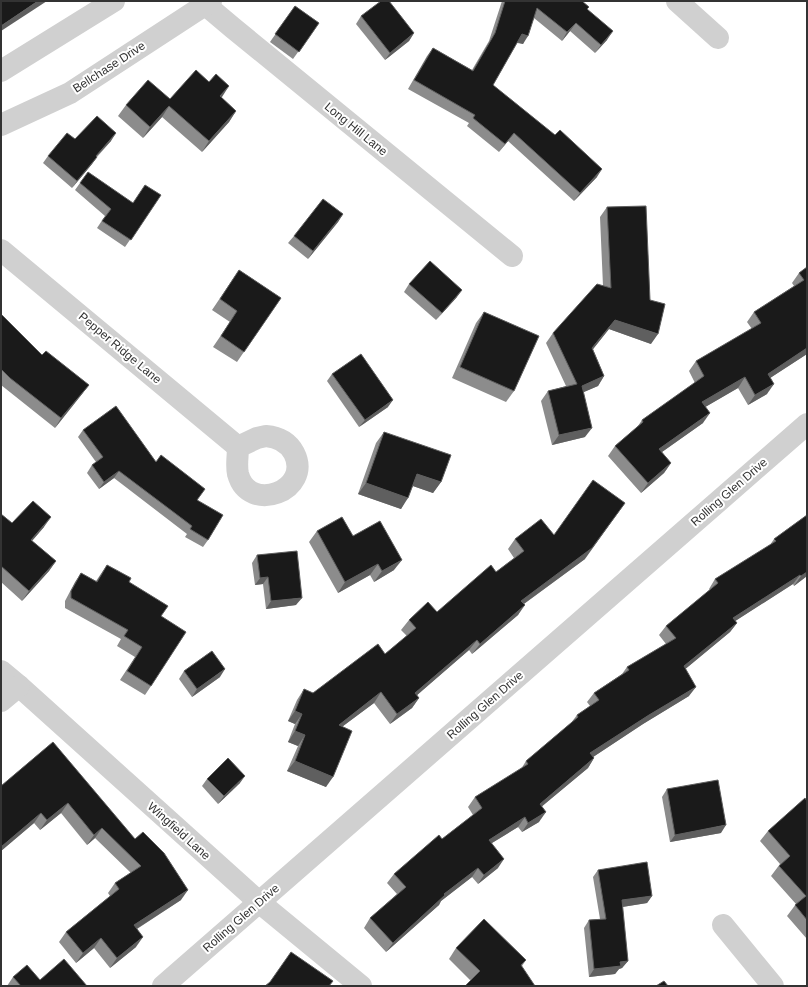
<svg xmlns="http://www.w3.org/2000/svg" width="808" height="987" viewBox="0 0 808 987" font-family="Helvetica,sans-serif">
<rect width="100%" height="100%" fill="#fff"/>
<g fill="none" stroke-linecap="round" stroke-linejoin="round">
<!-- street -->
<g stroke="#d0d0d0" stroke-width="22">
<polyline points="201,1 233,28 512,256"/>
<polyline points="677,1 718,38"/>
<polyline points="1,71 114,1"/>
<polyline points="1,125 70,93 211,1"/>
<polyline points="1,250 238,447"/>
<path d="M 266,436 C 278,437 288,442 294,453 C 313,490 249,515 238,474 C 236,465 238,456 238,447 L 257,438 Z"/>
<polyline points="1,671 19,686 259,902 361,986"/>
<polyline points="1,701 19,686"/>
<polyline points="723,925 773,986"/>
<polyline points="163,986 807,424"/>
</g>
</g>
<!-- wall -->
<g fill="#8c8c8c">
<polygon points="502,1 582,1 607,40 595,53 570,31 562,41 534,18 523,44 517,43 493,85 597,177 574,201 508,141 499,152 467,126 469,123 408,89 427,56 433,48 472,70 489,41"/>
<polygon points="295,6 319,23 293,59 270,42"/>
<polygon points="361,16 414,33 409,41 385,60 356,24"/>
<polygon points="221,97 236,111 229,122 202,152 162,117 143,138 118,116 126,105 170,99"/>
<polygon points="75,139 111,141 97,157 92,164 72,188 43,163 48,156"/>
<polygon points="80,183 133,203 161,195 125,247 97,228 105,216 75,190"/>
<polygon points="607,207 651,344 609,329 593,349 604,376 598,386 583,392 585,437 552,445 541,401 548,391 566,386 546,343 553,333 603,286 600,217"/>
<polygon points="343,214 338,222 308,259 288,243 294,236"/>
<polygon points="807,267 807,354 770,378 767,394 748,405 738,388 705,407 703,423 662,452 671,463 664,473 641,493 608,456 615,446 638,426 642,420 695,383 689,371 696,361 752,329 747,322 754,312 794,286 792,283 799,273"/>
<polygon points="239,270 281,298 237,362 213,347 230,322 212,310"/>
<polygon points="409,284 457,297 436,320 404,292"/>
<polygon points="484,312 514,391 506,402 452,378 476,323"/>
<polygon points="1,314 42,355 89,385 82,394 55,428 1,385"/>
<polygon points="332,374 388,407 359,427 327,381"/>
<polygon points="83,430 156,462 198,500 208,540 203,547 185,537 187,534 114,478 99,489 87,473 92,465 96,462 78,437"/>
<polygon points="384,432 441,482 433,493 413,486 401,509 358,494 376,443"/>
<polygon points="1,514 12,523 44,527 32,541 56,561 49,571 22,601 1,582"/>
<polygon points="807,515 807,576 794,586 793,584 735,621 737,623 730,632 685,669 689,696 643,724 593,757 594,758 588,768 542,806 539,822 522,832 518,827 492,843 498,868 478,884 472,877 441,901 439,905 386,952 364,928 370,918 397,894 387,883 394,874 442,839 473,815 468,807 475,797 521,769 526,761 571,723 577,715 590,706 587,702 594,693 622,674 627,667 666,644 659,635 666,626 710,590 709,589 715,579 770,545 774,539"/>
<polygon points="317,531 394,570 374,582 370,575 338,593 309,542"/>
<polygon points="554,535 585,559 524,604 518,615 472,654 469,650 417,695 419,698 412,708 390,724 374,703 343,726 326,787 287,771 298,746 288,742 295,724 288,721 297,700 304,689 313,693 385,654 407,636 401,630 409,620 437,612 496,572 514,558 508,549 515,539"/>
<polygon points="257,555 296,605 266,609 263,584 255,585 252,563"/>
<polygon points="107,565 129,582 161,616 151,686 145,695 120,680 135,657 117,646 121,639 65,608 65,601 75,582 81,573 96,581"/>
<polygon points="184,671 220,677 192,697 179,679"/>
<polygon points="53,742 181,900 137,929 136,947 110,968 94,948 76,963 59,942 66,932 110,896 108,893 115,883 131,873 95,838 87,845 61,813 40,830 34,823 1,851 1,786"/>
<polygon points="207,779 240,783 218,804 202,786"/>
<polygon points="667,789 721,833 670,842 662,797"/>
<polygon points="807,801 807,939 787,916 796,904 771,876 780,864 760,841 768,831"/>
<polygon points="598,870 652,896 647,903 622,907 628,961 622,968 619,969 615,974 589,977 584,928 589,920 600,919 593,877"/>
<polygon points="456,948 526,960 522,966 470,980 449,959"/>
<polygon points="13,977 40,980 87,986 7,986"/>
</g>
<!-- shaded-wall -->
<g fill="#5f5f5f">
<polygon points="38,1 47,1 1,31 1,26"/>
<polygon points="576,23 570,31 562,41 567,32"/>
<polygon points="613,31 607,40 595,53 601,45"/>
<polygon points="414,33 409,41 385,60 390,53"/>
<polygon points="522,34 528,36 523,44 516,42"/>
<polygon points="229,86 222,97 213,107 220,96"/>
<polygon points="169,106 162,117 143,138 150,127"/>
<polygon points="236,111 229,122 202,152 209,141"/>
<polygon points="116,133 111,141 90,163 96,156"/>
<polygon points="514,133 508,141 499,152 505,144"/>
<polygon points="97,157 92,164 72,188 77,181"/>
<polygon points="602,169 597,177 574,201 580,193"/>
<polygon points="343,214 338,222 308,259 313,251"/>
<polygon points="462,290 457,297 436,320 442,313"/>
<polygon points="615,320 658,334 651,344 609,329 586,358 592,348"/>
<polygon points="807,348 807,354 761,384 768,374"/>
<polygon points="604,376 598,386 575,396 582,386"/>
<polygon points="745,377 738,388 695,413 702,402"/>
<polygon points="774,384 767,394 748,405 755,395"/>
<polygon points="89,385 82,394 55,428 61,418"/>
<polygon points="393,400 388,407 359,427 365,420"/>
<polygon points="710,413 703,423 652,459 659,449"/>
<polygon points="592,428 585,437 552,445 559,435"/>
<polygon points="671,463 664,473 641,493 648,483"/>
<polygon points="119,471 114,478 99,489 104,482"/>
<polygon points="417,474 441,482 433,493 410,485"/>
<polygon points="366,483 408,498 401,509 358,494"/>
<polygon points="625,503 585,559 514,611 521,601"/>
<polygon points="51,517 44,527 24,550 31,540"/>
<polygon points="402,560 394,570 374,582 382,571"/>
<polygon points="56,561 49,571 22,601 29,591"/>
<polygon points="378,564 370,575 338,593 345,582"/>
<polygon points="807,572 807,576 794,586 801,576"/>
<polygon points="800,575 793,584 726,627 733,618"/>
<polygon points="268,577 263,584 255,585 260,578"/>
<polygon points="302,598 296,605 266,609 271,601"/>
<polygon points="525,605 518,615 472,654 480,644"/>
<polygon points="737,623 730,632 677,676 684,666"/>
<polygon points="477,640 469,650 408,703 415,693"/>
<polygon points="225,669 220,677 192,697 197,689"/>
<polygon points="696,687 689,696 643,724 584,763 590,753 649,715"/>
<polygon points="381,692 374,703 331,735 339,725"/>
<polygon points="419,698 412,708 390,724 397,714"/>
<polygon points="295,711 302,714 295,724 288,721"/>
<polygon points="295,731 305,735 298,746 288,742"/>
<polygon points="594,758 588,768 534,813 540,804"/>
<polygon points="295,761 333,777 326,787 287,771"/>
<polygon points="245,776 240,783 218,804 224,796"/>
<polygon points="68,803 61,813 40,830 47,820"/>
<polygon points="546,812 539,822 522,832 528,823"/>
<polygon points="41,813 34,823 1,851 1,847"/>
<polygon points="525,817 518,827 482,849 489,840"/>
<polygon points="726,825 721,833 670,842 675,835"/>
<polygon points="102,828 95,838 87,845 94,835"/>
<polygon points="504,859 498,868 478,884 484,875"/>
<polygon points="478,868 472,877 441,901 439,905 386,952 393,943 444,894"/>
<polygon points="188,890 181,900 127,935 134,925"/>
<polygon points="652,896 647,903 616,908 622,900"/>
<polygon points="143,937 136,947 110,968 117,958"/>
<polygon points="101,938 94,948 76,963 83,953"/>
<polygon points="628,961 622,968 619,969 615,974 589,977 594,969 620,962"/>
</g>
<!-- building -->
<g fill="#1a1a1a" stroke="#5f5f5f">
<polygon points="1,1 38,1 1,26"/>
<polygon points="381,1 389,1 414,33 390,53 361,16"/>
<polygon points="505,1 582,1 589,7 587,9 613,31 601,45 576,23 567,32 537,8 528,36 522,34 493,85 555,135 560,130 602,169 580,193 514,133 505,144 473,118 475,115 414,80 433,48 473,71 495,33"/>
<polygon points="295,6 319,23 299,52 275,34"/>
<polygon points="196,70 209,82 216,74 229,86 220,96 236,111 209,141 169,106 150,127 126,105 148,80 170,99"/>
<polygon points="97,116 116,133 96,156 97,157 77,181 48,156 67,133 75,139"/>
<polygon points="88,172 133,203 145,185 161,195 131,240 102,221 111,209 80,183"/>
<polygon points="323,199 343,214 313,251 294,236"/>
<polygon points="646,206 650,300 665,304 658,334 615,320 592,348 604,376 582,386 592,428 559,435 548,391 577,384 553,333 597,284 611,288 607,207"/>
<polygon points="430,261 462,290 442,313 409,284"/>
<polygon points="807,267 807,348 768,374 774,384 755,395 745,377 702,402 710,413 659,449 671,463 648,483 615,446 643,422 642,420 704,376 696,361 761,323 754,312 804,280 799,273"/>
<polygon points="239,270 281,298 244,352 221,336 237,311 220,299"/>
<polygon points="484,312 539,336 514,391 460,367"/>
<polygon points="1,314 42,355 46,351 89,385 61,418 10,378 1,369"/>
<polygon points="361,354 393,400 365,420 332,374"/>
<polygon points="116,406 156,462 161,455 205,489 197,500 223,515 208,540 190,529 192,526 119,471 104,482 92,465 103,457 83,430"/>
<polygon points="384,432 451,455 441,482 417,474 408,498 366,483"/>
<polygon points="593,480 625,503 592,548 521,601 525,605 480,644 477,640 415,693 419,698 397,714 381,692 339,725 352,731 333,777 295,761 305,735 295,731 302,714 295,711 304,689 313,693 378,644 385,654 416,628 409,620 428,602 437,612 491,565 496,572 524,551 515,539 541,519 554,535"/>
<polygon points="33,501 51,517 31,540 56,561 29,591 1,566 1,514 12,523"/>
<polygon points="807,515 807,572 801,576 800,575 733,618 737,623 684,666 696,687 649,715 590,753 594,758 540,804 546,812 528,823 525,817 489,840 504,859 484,875 478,868 444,894 445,895 393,943 370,918 406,887 394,874 439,835 442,839 482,808 475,797 528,764 526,761 578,717 577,715 599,700 594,693 629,670 627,667 676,638 666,626 718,583 715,579 776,541 774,539"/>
<polygon points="342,517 353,536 380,521 402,560 382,571 378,564 345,582 317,531"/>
<polygon points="297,551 302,598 271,601 268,577 260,578 257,555"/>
<polygon points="107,565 131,578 129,582 168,606 161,616 186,632 151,686 127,671 142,647 124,636 128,630 71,598 71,591 81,573 97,582"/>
<polygon points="212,651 225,669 197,689 184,671"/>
<polygon points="53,742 135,839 143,832 164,853 188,890 134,925 143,937 117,958 101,938 83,953 66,932 119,889 115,883 141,866 102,828 94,835 68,803 47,820 41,813 1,847 1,786"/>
<polygon points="228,758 245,776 224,796 207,779"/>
<polygon points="718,780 726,825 675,835 667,789"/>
<polygon points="805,798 807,801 807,920 795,905 806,896 779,866 790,856 768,831"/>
<polygon points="647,862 652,896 622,900 628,961 620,962 621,966 594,969 589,920 606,919 598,870"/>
<polygon points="484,919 526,960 521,965 535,986 465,986 480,971 456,948"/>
<polygon points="291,952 333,981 329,986 265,986 270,982"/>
<polygon points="64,959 87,986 21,986 13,977 27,965 40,980"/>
<polygon points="664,981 668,986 656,986"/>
</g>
<g text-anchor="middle" stroke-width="4" stroke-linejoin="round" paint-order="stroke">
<!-- street labels -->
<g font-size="12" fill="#333" stroke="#fff">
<text transform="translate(109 67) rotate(-33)" y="4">Bellchase Drive</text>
<text transform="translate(356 129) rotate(39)" y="4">Long Hill Lane</text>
<text transform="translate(120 348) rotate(40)" y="4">Pepper Ridge Lane</text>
<text transform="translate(729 492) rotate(-41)" y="4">Rolling Glen Drive</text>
<text transform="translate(485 705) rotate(-41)" y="4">Rolling Glen Drive</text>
<text transform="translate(179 831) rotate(42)" y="4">Wingfield Lane</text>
<text transform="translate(241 918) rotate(-41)" y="4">Rolling Glen Drive</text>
</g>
</g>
<!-- border -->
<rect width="808" height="987" fill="none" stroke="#333333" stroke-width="4"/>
</svg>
